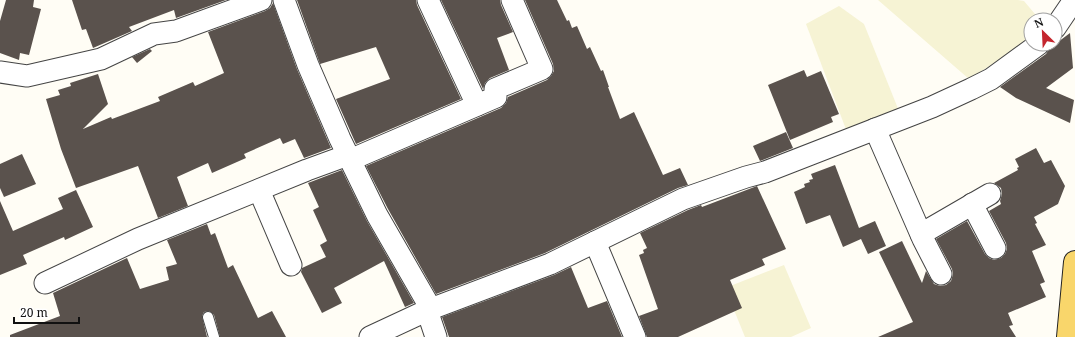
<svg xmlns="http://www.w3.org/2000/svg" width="1075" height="337" viewBox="0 0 1075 337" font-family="'Noto Serif',serif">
<rect width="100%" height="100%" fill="#fffdf5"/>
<!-- farmland -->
<g fill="#f6f3d4">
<polygon points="878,0 1018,0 1024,1 1040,20 1031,20 1031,39 969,79"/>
<polygon points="839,6 864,24 899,111 847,132 806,24"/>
<polygon points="784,265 811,328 791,337 745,337 725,288"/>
</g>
<!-- building -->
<g fill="#5a524d">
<polygon points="6,0 34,0 33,7 41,9 29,55 20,53 19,60 0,53 0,21"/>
<polygon points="72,0 226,0 176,18 174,10 129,27 132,31 93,48 86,29 82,30"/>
<polygon points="297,0 416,0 417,5 461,99 356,144 336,99 390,79 376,47 320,64"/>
<polygon points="441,0 500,0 501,5 513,32 497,38 509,70 490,78 485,83 483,89"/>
<polygon points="525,0 557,0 567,21 569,20 572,28 577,26 587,49 590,47 601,71 603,70 609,87 608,87 620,119 634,112 663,175 680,168 688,185 678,188 545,253 436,294 388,209 366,166 501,108 506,103 508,97 547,80 551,76 554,71 553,64"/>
<polygon points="273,3 297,69 331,148 304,158 295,139 283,144 280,138 244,154 246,158 212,173 208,163 177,177 188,206 158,218 138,166 76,188 61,149 46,99 60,95 58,90 71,86 70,83 98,74 108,104 83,129 111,117 112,119 160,101 158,97 193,82 195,86 224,73 208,32 265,11 270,8"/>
<polygon points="1070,33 1073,68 1046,88 1074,100 1070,123 1016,98 1000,87 1046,54 1050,48"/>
<polygon points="150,49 152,51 137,63 132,57"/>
<polygon points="804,70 807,77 821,71 839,114 831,117 833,122 790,140 768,85"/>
<polygon points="786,132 793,148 760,161 753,146"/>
<polygon points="1036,148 1044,163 1051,160 1065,186 1058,204 1034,217 1037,223 1035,224 1046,245 1032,251 1045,282 1040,284 1046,297 1008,313 1013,325 1009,326 1016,337 878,337 913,322 879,252 902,241 922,283 926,271 934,284 940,286 946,285 951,281 953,274 952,269 936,239 967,221 985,254 989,258 994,260 1001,258 1005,254 1007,249 1006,243 989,211 1001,204 1000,201 1002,194 1001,188 994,183 1018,170 1017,168 1019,167 1015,159"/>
<polygon points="22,154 36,184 4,197 0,188 0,164"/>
<polygon points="835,165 859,228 875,221 886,246 868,254 861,239 843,247 830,215 806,224 794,192 805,187 804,184 810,182 809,180 813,179 811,174"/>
<polygon points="342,170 367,221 414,303 405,307 384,261 334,288 342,303 322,313 301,272 302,268 326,257 320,245 327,241 313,210 319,207 308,183"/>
<polygon points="757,186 786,249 762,259 765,265 730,280 742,308 678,337 647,337 639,316 658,309 639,255 644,253 643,250 647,248 640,233 688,210 701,205 702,207"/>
<polygon points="76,190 93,227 65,240 64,237 23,255 27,264 0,275 0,201 13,231 63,209 58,198"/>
<polygon points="207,224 211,235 215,233 228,268 233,265 258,318 272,311 286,337 220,337 214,315 209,311 204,312 202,316 207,337 10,337 10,335 60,316 53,293 127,258 140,289 169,280 166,267 177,264 167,240"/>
<polygon points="571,267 588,308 607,301 622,337 449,337 442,317 554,275"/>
</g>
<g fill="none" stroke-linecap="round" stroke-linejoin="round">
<!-- lane casing -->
<g stroke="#444" stroke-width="12">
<polyline id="lane" points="208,317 214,337"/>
</g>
<!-- street casing -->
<g stroke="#444" stroke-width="23">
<g id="street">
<polyline points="284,0 308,65 340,139 377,215 427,302 430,319 436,337"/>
<polyline points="428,0 477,105"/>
<polyline points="1055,28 1074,0"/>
<polyline points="0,72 27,76 101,59 154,34 176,31 261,0"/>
<polyline points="875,129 923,239 941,274"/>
<polyline points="350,160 496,97 495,89 542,69 512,0"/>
<polyline points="259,190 291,265"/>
<polyline points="972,204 995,248"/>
<polyline points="921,234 990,194"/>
<polyline points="595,242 635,337"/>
<polyline points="45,283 138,239 307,170 348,155"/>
<polyline points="370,337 428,310 550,264 683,199 746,177 765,172 932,107 971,89 991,79 1039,44"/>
</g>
</g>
<!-- primary casing -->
<g stroke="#222" stroke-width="24">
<polyline id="primary" points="1068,337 1075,262"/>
</g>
<!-- lane -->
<use href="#lane" stroke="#fff" stroke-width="10"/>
<!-- street -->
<use href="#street" stroke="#fff" stroke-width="21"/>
<!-- primary -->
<use href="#primary" stroke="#f9d66b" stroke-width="22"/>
</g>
<!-- north arrow -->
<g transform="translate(1043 32) rotate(336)"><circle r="19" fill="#ffffff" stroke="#a0a0a0"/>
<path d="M0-3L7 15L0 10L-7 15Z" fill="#c4262e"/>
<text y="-6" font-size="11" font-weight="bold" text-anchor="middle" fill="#111111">N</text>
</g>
<!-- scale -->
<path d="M14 317v6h65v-6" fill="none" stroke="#111111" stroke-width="2"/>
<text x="20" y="317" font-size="12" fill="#111111" stroke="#ffffff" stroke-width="3" paint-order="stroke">20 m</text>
</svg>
